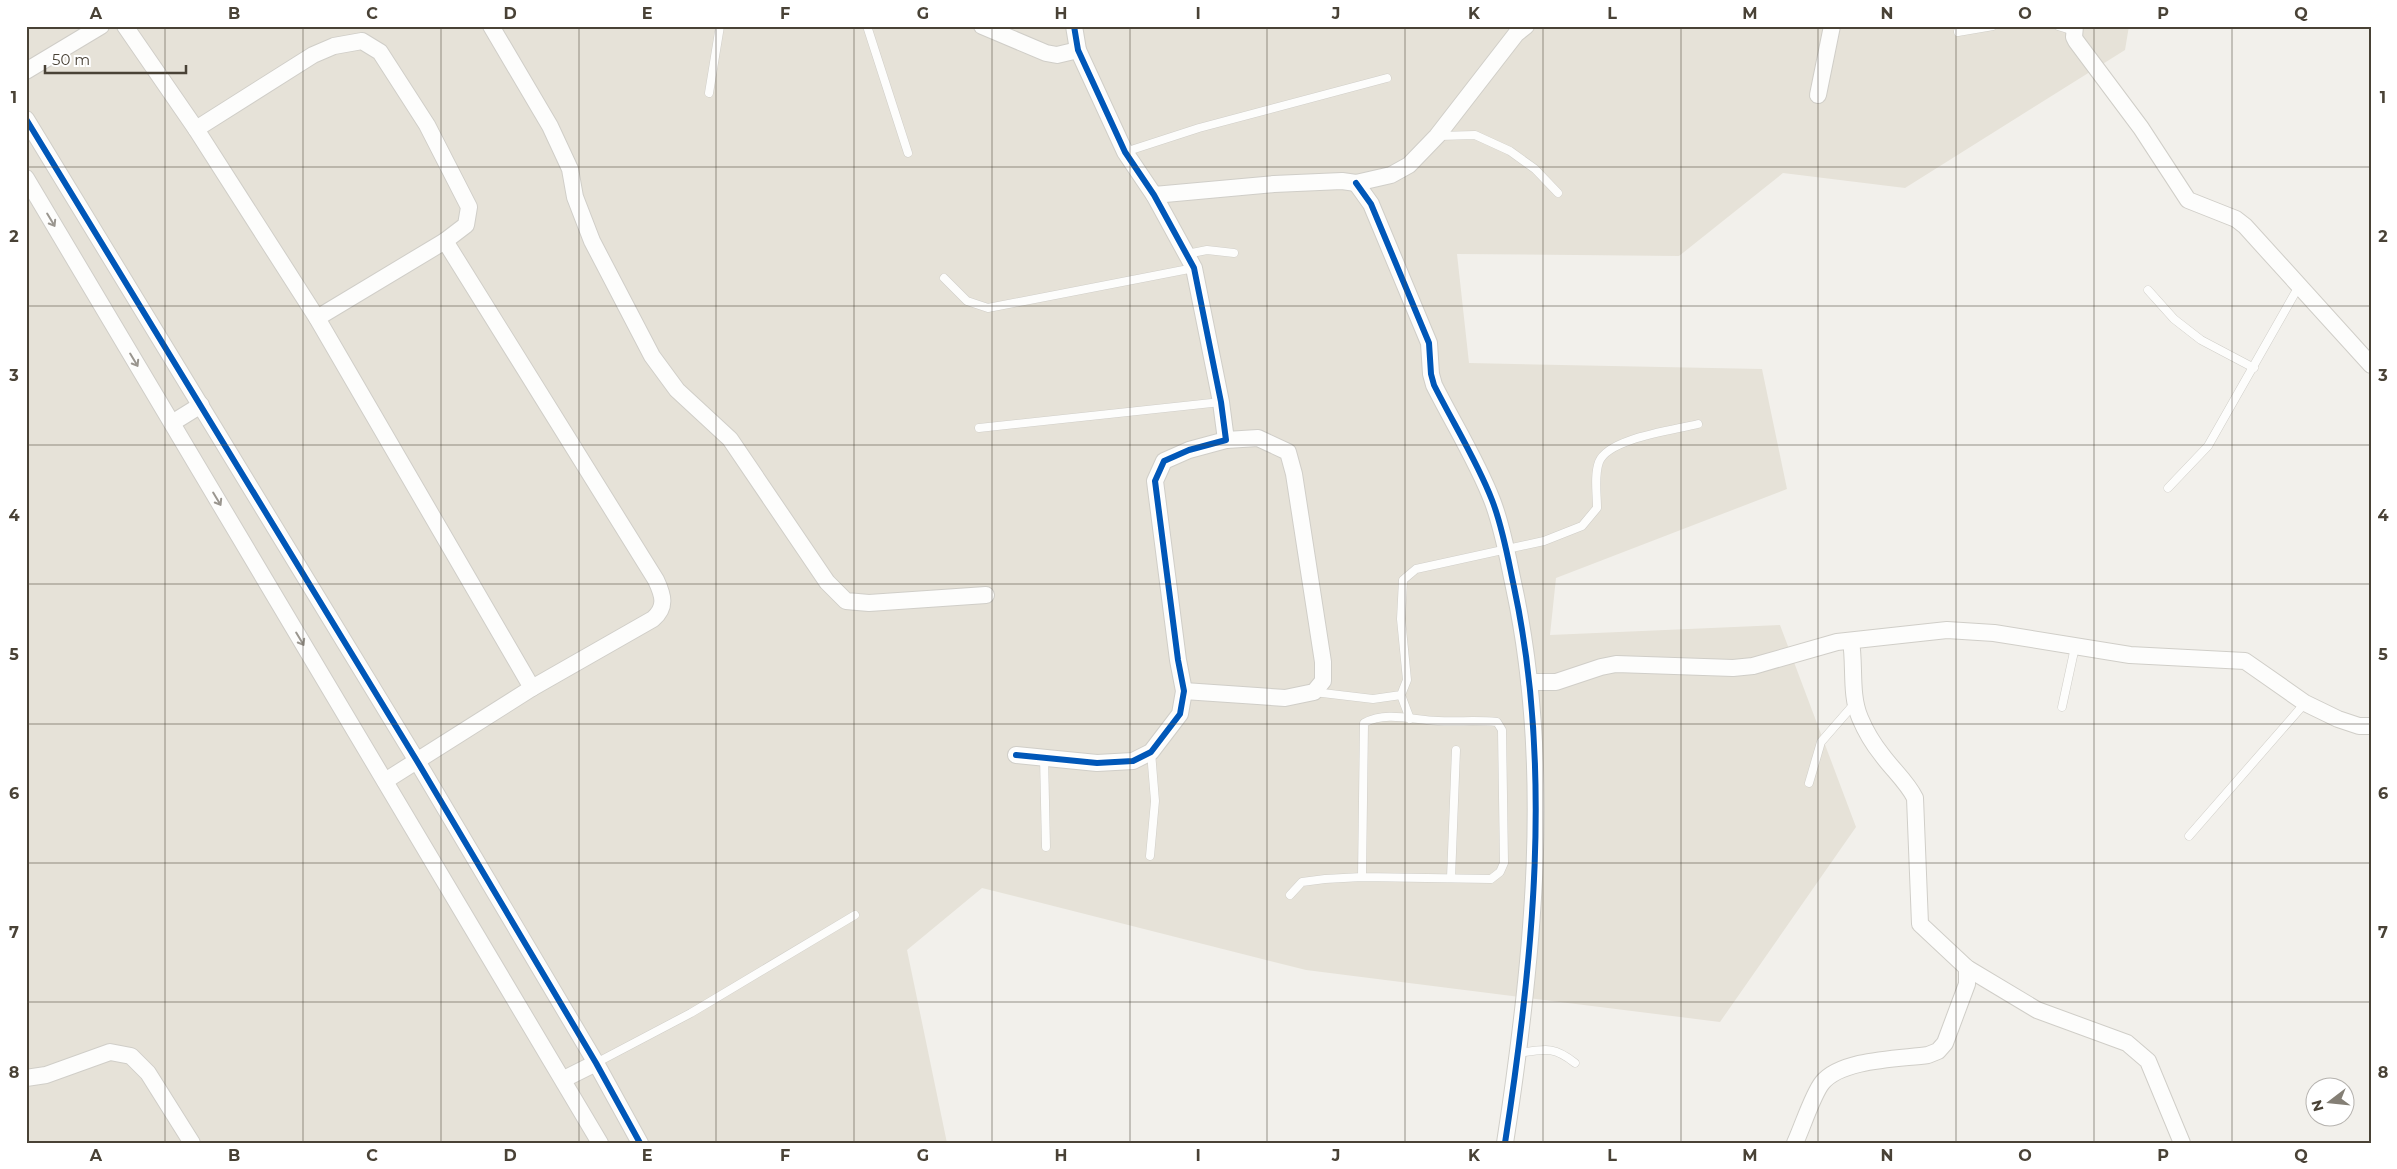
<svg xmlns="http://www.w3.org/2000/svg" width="2397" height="1169" viewBox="0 0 2397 1169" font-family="Montserrat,sans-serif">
<rect width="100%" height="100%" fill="#f2f0eb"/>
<!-- residential -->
<polygon fill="#e6e2d8" points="26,26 2129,26 2125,50 1905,188 1783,173 1679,256 1457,254 1469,363 1762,369 1787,489 1556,578 1550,635 1780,625 1856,827 1720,1022 1306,970 982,888 907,950 947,1143 26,1143"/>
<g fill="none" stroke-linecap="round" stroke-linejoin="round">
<!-- lane casing -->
<g stroke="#d0cec8" stroke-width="9">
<g id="lane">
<polyline points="867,26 908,153"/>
<polyline points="2058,26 2074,31"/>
<polyline points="1958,32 1993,26"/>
<polyline points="709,93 720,26"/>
<polyline points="1439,136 1475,135 1510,151 1535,169 1558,193"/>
<polyline points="1125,152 1199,128 1387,78"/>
<polyline points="1187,254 1207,250 1234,253"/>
<polyline points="944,278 967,301 988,308 1194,268"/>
<polyline points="2148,290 2174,319 2201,340 2254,368"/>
<polyline points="979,428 1221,402"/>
<polyline points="2168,488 2208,446 2299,286"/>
<path d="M 1314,692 L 1373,699 L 1401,695 L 1407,680 L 1401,619 L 1403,580 L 1416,569 L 1544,541 L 1582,526 L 1597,508 C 1597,494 1594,475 1599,462 C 1608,438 1675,430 1698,424"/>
<polyline points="1401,695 1410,719"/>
<polyline points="2062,707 2075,647"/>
<polyline points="1044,757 1046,847"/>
<polyline points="1809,783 1821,742 1855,703"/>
<polyline points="2189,836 2305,703"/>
<polyline points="1150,856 1155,801 1151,752"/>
<polyline points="1451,878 1456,750"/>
<path d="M 1290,895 L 1302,882 L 1325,879 L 1362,877 L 1491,879 L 1500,872 L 1504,863 L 1502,730 L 1497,722 C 1477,720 1458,722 1438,721 C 1412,720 1387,711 1364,723 L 1362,877"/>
<path d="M 1519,1053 C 1545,1049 1554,1046 1575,1063"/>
<polyline points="596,1063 691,1013 855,915"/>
</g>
</g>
<!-- street casing -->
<g stroke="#d0cec8" stroke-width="18">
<g id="street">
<polyline points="125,26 196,129 317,318 532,688"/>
<polyline points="491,26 550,126 570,169 575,197 592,241 652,356 677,390 730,439 827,582 846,601 869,603 986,595"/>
<polyline points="982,26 1046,53 1057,55 1078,50"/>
<polyline points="2075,26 2074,37 2076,41 2141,128 2188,200 2236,219 2245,226 2371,365"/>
<polyline points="26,71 101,26"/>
<polyline points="1818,95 1832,26"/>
<polyline points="26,119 417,761 596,1063 640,1143"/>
<polyline points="196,129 313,55 334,46 362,41 380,52 427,125 469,207 466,225 445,241 317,318"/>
<polyline points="26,178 600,1143"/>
<path d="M 1356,183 L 1371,204 L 1429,343 L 1431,374 L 1434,385 C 1453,423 1477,461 1492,500 C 1503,528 1508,559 1514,587 C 1553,768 1533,962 1505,1143"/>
<polyline points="1154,195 1274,184 1342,181 1356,183 1391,175 1409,165 1437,136 1516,34 1526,26"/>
<polyline points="172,423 201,405"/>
<path d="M 1851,641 C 1855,666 1850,695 1860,718 C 1865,730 1874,745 1882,755 C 1893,770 1907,782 1915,798 L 1920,924 L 1967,968 L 2037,1010 L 2127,1043 L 2148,1061 L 2182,1143"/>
<polyline points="1529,682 1556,682 1601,667 1616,664 1733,668 1753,666 1837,642 1947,630 1994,633 2130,655 2245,661 2305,703 2338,719 2359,726 2371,726"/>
<polyline points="1184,691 1285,698 1314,692 1323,681 1323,662 1294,474 1288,452 1258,438 1226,440"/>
<polyline points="1016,755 1097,763 1133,761 1151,752 1180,714 1184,691 1178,660 1155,481 1164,461 1189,450 1226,440 1221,402 1194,268 1154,195 1125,152 1078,50 1074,26"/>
<path d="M 385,781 L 532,688 L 653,619 C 667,607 663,595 656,580 L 445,241"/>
<polyline points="26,1078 46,1075 110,1052 131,1056 148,1073 192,1143"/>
<polyline points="564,1079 596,1063"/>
<path d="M 1795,1143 C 1802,1128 1813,1094 1822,1083 C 1841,1059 1899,1059 1928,1055 L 1938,1051 L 1945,1043 L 1967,984 L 1967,968"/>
</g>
</g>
<!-- lane -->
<use href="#lane" stroke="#fdfdfc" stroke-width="8"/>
<!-- street -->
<use href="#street" stroke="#fdfdfc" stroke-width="16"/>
<!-- cycleway casing -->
<g stroke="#fff" stroke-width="9">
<g id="cycleway">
<polyline points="26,119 417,761 596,1063 640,1143"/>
<path d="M 1356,183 L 1371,204 L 1429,343 L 1431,374 L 1434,385 C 1453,423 1477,461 1492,500 C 1503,528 1508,559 1514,587 C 1553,768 1533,962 1505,1143"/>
<polyline points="1016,755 1097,763 1133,761 1151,752 1180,714 1184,691 1178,660 1155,481 1164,461 1189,450 1226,440 1221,402 1194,268 1154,195 1125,152 1078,50 1074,26"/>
</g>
</g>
<!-- cycleway -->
<use href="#cycleway" stroke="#0057b8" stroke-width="6"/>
</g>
<!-- one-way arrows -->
<defs><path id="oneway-shaft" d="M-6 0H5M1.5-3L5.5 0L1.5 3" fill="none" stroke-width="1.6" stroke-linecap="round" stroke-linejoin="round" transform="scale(1.25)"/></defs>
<g stroke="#9a968f">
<use href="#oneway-shaft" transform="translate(51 220) rotate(59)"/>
<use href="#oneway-shaft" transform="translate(134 360) rotate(59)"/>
<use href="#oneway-shaft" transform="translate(217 499) rotate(59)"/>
<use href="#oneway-shaft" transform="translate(300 639) rotate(59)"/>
</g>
<!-- grid -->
<path fill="none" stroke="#494236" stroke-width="1" stroke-opacity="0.55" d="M 165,26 L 165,1143M 303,26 L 303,1143M 441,26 L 441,1143M 579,26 L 579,1143M 716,26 L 716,1143M 854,26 L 854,1143M 992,26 L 992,1143M 1130,26 L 1130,1143M 1267,26 L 1267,1143M 1405,26 L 1405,1143M 1543,26 L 1543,1143M 1681,26 L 1681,1143M 1818,26 L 1818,1143M 1956,26 L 1956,1143M 2094,26 L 2094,1143M 2232,26 L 2232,1143M 26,167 L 2371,167M 26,306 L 2371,306M 26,445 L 2371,445M 26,584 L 2371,584M 26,724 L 2371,724M 26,863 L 2371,863M 26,1002 L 2371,1002"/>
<!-- border -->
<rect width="2397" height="1169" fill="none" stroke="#ffffff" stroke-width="55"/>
<!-- north arrow -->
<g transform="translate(2330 1102) rotate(254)"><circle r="24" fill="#ffffff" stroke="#b6b3af"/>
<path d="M0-4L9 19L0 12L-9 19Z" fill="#847f75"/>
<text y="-8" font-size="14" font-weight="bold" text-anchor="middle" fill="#494236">N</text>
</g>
<!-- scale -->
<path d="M45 65v8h141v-8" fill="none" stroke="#494236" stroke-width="2.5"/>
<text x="52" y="65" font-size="15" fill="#494236" stroke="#ffffff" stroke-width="4" paint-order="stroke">50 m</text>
<rect x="28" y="28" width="2342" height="1114" fill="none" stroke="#494236" stroke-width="2"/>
<g font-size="16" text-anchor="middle" font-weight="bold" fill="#494236">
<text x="96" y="19">A</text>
<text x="234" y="19">B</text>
<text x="372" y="19">C</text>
<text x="510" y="19">D</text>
<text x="647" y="19">E</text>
<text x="785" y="19">F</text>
<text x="923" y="19">G</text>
<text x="1061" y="19">H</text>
<text x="1198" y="19">I</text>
<text x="1336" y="19">J</text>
<text x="1474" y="19">K</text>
<text x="1612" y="19">L</text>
<text x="1750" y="19">M</text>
<text x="1887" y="19">N</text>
<text x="2025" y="19">O</text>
<text x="2163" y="19">P</text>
<text x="2301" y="19">Q</text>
<text x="14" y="103">1</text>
<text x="2383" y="103">1</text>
<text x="14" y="242">2</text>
<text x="2383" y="242">2</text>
<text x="14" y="381">3</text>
<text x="2383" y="381">3</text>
<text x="14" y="521">4</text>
<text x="2383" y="521">4</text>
<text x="14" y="660">5</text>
<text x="2383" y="660">5</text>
<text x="14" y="799">6</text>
<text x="2383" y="799">6</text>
<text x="14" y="938">7</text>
<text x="2383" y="938">7</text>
<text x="14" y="1078">8</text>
<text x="2383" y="1078">8</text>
<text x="96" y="1161">A</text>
<text x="234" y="1161">B</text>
<text x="372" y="1161">C</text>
<text x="510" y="1161">D</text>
<text x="647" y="1161">E</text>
<text x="785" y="1161">F</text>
<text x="923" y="1161">G</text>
<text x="1061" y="1161">H</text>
<text x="1198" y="1161">I</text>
<text x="1336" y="1161">J</text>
<text x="1474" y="1161">K</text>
<text x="1612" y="1161">L</text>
<text x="1750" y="1161">M</text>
<text x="1887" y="1161">N</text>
<text x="2025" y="1161">O</text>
<text x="2163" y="1161">P</text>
<text x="2301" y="1161">Q</text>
</g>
</svg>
